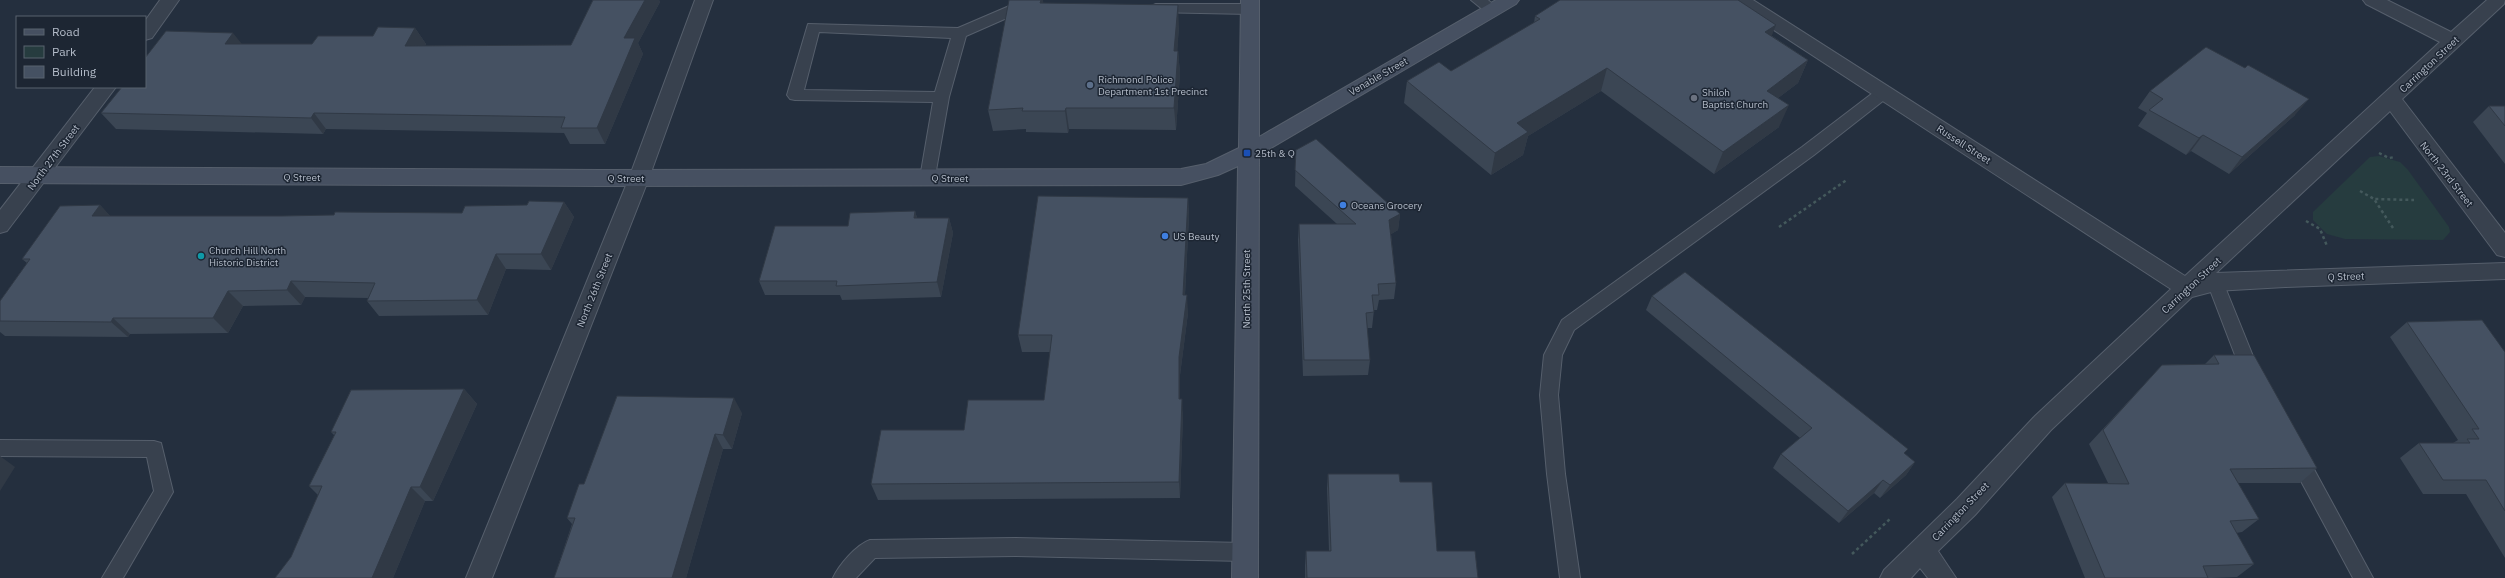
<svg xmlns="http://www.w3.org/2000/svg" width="2505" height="578" viewBox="0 0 2505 578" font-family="'IBM Plex Sans',sans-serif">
<rect width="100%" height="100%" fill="#242f3e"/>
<!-- green -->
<polygon fill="#263c3f" points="2379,156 2400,162 2408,170 2449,227 2450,232 2443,240 2345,239 2327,234 2313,220 2313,212 2370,157"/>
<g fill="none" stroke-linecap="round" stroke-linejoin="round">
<!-- lane casing -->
<g stroke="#565f6c" stroke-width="2">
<g id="lane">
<polygon points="1471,0 1488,0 1499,10 1492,15 1487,13"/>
<path d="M 1014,4 L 1027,4 L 1034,9 L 1032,12 L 1016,14 L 966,36 L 949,97 L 934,182 L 922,182 L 920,178 L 933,102 L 795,100 L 790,99 L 787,95 L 808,24 L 958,28 ZM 819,32 L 951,38 L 935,92 L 804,90 Z"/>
<polygon points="1156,4 1250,4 1257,9 1250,14 1151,12 1149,9 1151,6"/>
<polygon points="1883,88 1888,89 1891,93 1888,97 1814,155 1574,330 1562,355 1558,395 1565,474 1580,578 1560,578 1547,474 1540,395 1544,355 1562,320 1802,147 1878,89"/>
<polygon points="2215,275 2221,277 2223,282 2261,376 2258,381 2252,383 2246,381 2243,376 2207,282 2209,277"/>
<polygon points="0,440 154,441 161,443 173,492 123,578 102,578 154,491 147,457 0,456"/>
<polygon points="2296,447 2303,449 2373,578 2353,578 2287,455 2289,449"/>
<path d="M 1015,538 L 1244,543 L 1251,546 L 1254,552 L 1251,558 L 1244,561 L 1015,556 L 875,558 L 856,578 L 833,578 C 839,565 856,545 870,540 Z"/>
</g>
</g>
<!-- street casing -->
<g stroke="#565f6c" stroke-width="2">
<g id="street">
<polygon points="160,0 179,0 152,38 145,40 145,21"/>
<polygon points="695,0 713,0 649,178 492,578 466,578 629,178"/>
<polygon points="1731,0 1753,0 2185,276 2440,42 2366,4 2363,0 2387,0 2451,32 2487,0 2505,0 2504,4 2402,99 2505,233 2505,257 2497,255 2390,111 2216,273 2505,263 2505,279 2285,287 2215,291 2192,297 2051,430 1975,515 1938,551 1956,578 1928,578 1920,568 1911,578 1880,578 1884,570 1957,499 2035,416 2171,289 1734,4"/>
<polygon points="95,87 116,87 7,231 0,233 0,210"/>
</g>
</g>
<!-- secondary casing -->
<g stroke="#565f6c" stroke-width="2">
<polygon id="secondary" points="1241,0 1259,0 1259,137 1496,0 1519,0 1516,4 1259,155 1258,578 1232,578 1238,166 1218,175 1181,185 601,186 0,183 0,167 601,170 1181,169 1206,164 1239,148"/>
</g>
<!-- path -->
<g stroke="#44595c" stroke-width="2.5" stroke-dasharray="3 3" stroke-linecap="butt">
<polyline points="2379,153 2389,158 2395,157"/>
<polyline points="2360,191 2374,199"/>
<polyline points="2306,221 2320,229 2327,246"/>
<polyline points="1779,227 1848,179"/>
<polyline points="2393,228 2374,199 2414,200"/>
<polyline points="1852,554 1890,519"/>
</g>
<!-- lane -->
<use href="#lane" fill="#38414e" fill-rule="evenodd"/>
<!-- street -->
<use href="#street" fill="#38414e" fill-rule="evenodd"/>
<!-- secondary -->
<use href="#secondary" fill="#465061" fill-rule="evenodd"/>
</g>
<!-- wall -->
<g fill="#3b4654">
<polygon points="593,0 659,0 660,2 638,43 643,54 605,144 570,144 564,133 326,129 323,134 116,129 101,113 242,44 312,44 373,36 415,28 426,44 425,46 571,45"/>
<polygon points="1043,0 1043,4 1179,26 1177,51 1178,51 1180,73 1176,130 1069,129 1068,133 1026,132 1026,129 993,131 988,110"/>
<polygon points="1535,16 1772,36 1808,60 1798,83 1778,98 1779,127 1714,174 1601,91 1528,136 1523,155 1491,175 1404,103 1407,81 1451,71 1534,23"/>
<polygon points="2150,91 2295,115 2229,174 2191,151 2186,155 2138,126 2147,113 2138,108"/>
<polygon points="2489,106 2505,106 2505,164 2473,122"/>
<polygon points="1296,150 1400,214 1398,230 1391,234 1396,283 1394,299 1379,300 1377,310 1374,310 1372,328 1367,328 1370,360 1368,375 1303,376 1298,240 1299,224 1337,224 1295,186"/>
<polygon points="1188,198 1189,216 1185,295 1188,313 1180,375 1180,399 1183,416 1180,498 878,500 871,484 964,430 1044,400 1050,352 1022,352 1018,335"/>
<polygon points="564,202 574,217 551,270 506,269 488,315 379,316 367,301 368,298 305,297 301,305 243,306 228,333 130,334 128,337 5,336 0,332 0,301 27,263 22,259 100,205 110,216 282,216 462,213 527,205"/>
<polygon points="915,211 917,218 949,218 953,233 941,297 842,300 840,295 765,295 759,281 848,226"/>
<polygon points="1652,296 1905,454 1915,462 1906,475 1880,498 1874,493 1839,523 1773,468 1781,454 1800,438 1646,310"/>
<polygon points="2407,322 2505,352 2505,558 2466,494 2423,494 2400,458 2419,443 2453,443 2458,440 2390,337"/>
<polygon points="2214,355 2317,468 2300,483 2238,483 2259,519 2242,532 2236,533 2254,564 2237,577 2212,578 2085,578 2052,497 2065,483 2108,483 2089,444 2162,365 2205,364"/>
<polygon points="464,389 477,404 433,501 425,501 393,578 275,578 291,557 318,495 309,486 335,436 331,432"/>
<polygon points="742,413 732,449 723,449 686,578 554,578 572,524 567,518 584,484"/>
<polygon points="1328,474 1400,482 1437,551 1478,578 1305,578 1305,565 1306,551 1329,551 1327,488"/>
</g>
<!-- shaded-wall -->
<g fill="#303945">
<polygon points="645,0 659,0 660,2 638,43 643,54 605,144 597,128 624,38"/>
<polygon points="1041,0 1043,0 1045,16 1040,3"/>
<polygon points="1178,5 1179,26 1176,73 1174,51"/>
<polygon points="1776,25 1767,48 1765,32"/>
<polygon points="415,28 426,44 415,62 405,46"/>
<polygon points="233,33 246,49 225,44"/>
<polygon points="1178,51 1180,73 1176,130 1174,108"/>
<polygon points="1808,60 1798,83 1758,113 1767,91"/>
<polygon points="1607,68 1601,91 1528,136 1523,155 1491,175 1495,153 1517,123"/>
<polygon points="2309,99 2295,115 2229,174 2242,157"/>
<polygon points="1789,105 1779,127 1714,174 1723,152"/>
<polygon points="1066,108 1069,129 1068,133 1065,111"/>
<polygon points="314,113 326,129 323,134 311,118"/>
<polygon points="2203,135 2191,151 2186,155 2199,138"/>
<polygon points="1188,198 1189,216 1184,313 1183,295"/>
<polygon points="564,202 574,217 551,270 541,254"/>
<polygon points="100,205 115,221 92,216"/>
<polygon points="915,211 919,225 914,218"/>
<polygon points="1400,214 1398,230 1388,236 1389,220"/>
<polygon points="949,218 953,233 941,297 937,282"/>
<polygon points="496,254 506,269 488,315 477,300"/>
<polygon points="291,281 305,297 301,305 287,290"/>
<polygon points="228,291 243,306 228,333 213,318"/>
<polygon points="1187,295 1188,313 1180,375 1180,416 1179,399 1179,357"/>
<polygon points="113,318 130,334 128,337 111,322"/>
<polygon points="464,389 477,404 433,501 420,487"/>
<polygon points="734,398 742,413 732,449 723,435"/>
<polygon points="1182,399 1183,416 1180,498 1179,482"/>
<polygon points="715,434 723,449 686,578 672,578"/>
<polygon points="0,456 15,467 0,491"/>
<polygon points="1915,462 1906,475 1880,498 1890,485"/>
<polygon points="1883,480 1874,493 1839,523 1848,511"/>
<polygon points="411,487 425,501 393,578 372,578"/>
</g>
<!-- building -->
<g fill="#455162" stroke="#303945">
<polygon points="593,0 645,0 624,38 635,38 597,128 561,128 565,117 314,113 311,118 101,113 122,87 145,87 145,58 166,31 233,33 225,44 312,44 318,36 373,36 378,27 415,28 405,46 571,45"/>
<polygon points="1009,0 1041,0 1040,3 1178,5 1174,51 1178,51 1174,108 1066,108 1065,111 1022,111 1023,108 988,110"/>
<polygon points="1560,0 1738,0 1776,25 1765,32 1808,60 1767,91 1789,105 1723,152 1607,68 1517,123 1528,132 1495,153 1407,81 1439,62 1451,71 1540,19 1535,16"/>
<polygon points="2206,47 2245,68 2248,65 2309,99 2242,157 2203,135 2199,138 2149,110 2163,99 2150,91"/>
<polygon points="2489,106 2505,106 2505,126"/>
<polygon points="1316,139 1400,214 1389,220 1396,283 1378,284 1379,295 1372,295 1374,312 1366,313 1370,360 1304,360 1299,224 1356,224 1295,170 1296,150"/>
<polygon points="1038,196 1188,198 1183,295 1187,295 1179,357 1179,399 1182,399 1179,482 871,484 881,430 964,430 968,400 1044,400 1052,335 1018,335"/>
<polygon points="529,201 564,202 541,254 496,254 477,300 367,301 375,283 291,281 287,290 228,291 213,318 113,318 111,322 0,321 0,301 30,259 22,259 60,206 100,205 92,216 282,216 334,215 335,212 462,213 465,206 527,205"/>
<polygon points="915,211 914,218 949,218 937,282 836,286 837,281 759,281 775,226 848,226 850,213"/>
<polygon points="1685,272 1908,449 1904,453 1915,462 1890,485 1883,480 1848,511 1781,454 1812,428 1652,296"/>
<polygon points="2482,320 2505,352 2505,511 2486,480 2443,480 2419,443 2470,443 2467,439 2479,439 2472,429 2479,429 2407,322"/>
<polygon points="2214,355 2254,355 2317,468 2230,469 2259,519 2230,521 2254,564 2203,566 2208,578 2105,578 2065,483 2129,484 2103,430 2162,365 2219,364"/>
<polygon points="464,389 420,487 411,487 372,578 382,578 275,578 291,557 322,486 309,486 336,432 331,432 351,390"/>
<polygon points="617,396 734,398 723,435 715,434 672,578 554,578 575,518 567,518 579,484 584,484"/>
<polygon points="1328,474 1399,474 1400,482 1432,482 1437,551 1475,551 1478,578 1307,578 1306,551 1331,551"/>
</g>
<!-- markers -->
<circle fill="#5c6f8a" stroke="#1d2633" stroke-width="1.5" cx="1090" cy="85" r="4"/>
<circle fill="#6b7280" stroke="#1d2633" stroke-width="1.5" cx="1694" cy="98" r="4"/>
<rect fill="#1a4fb4" stroke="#1d2633" stroke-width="1.5" x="1243" y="149" width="8" height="8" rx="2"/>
<g fill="#3f7fe0" stroke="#1d2633" stroke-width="1.5">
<circle cx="1343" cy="205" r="4"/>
<circle cx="1165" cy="236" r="4"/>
</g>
<circle fill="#0f9aa8" stroke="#1d2633" stroke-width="1.5" cx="201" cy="256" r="4"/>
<g text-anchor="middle" stroke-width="3" stroke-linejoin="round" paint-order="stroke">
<!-- street labels -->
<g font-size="10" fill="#b4bcc9" stroke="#1d2633">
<text transform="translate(2429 64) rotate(-43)" y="4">Carrington Street</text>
<text transform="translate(1378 76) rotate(-30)" y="4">Venable Street</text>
<text transform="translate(1964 144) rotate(33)" y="4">Russell Street</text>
<text transform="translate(53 157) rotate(-53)" y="4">North 27th Street</text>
<text transform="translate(2447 174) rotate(52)" y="4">North 23rd Street</text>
<text x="302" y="181">Q Street</text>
<text x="626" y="182">Q Street</text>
<text x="950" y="182">Q Street</text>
<text transform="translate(2346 276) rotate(-2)" y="4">Q Street</text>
<text transform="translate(2191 285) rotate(-43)" y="4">Carrington Street</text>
<text transform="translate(1246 289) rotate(-90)" y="4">North 25th Street</text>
<text transform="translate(594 290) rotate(-68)" y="4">North 26th Street</text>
<text transform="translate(1960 511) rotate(-46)" y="4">Carrington Street</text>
</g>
<!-- poi labels -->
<g font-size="10" fill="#b4bcc9" stroke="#1d2633" text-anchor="start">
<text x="1098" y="83">Richmond Police<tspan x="1098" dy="12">Department 1st Precinct</tspan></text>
<text x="1702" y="96">Shiloh<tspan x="1702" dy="12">Baptist Church</tspan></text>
<text x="1255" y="157">25th &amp; Q</text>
<text x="1351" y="209">Oceans Grocery</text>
<text x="1173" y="240">US Beauty</text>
<text x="209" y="254">Church Hill North<tspan x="209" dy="12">Historic District</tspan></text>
</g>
</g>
<!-- legend -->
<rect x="16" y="16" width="130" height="72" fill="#1d2633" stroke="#59626f"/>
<rect x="24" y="29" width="20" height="6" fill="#465061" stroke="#59626f"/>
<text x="52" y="36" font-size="12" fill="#b4bcc9">Road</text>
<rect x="24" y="46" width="20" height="12" fill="#263c3f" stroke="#59626f"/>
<text x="52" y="56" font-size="12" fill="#b4bcc9">Park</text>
<rect x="24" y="66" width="20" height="12" fill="#455162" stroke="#59626f"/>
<text x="52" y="76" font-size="12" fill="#b4bcc9">Building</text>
</svg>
